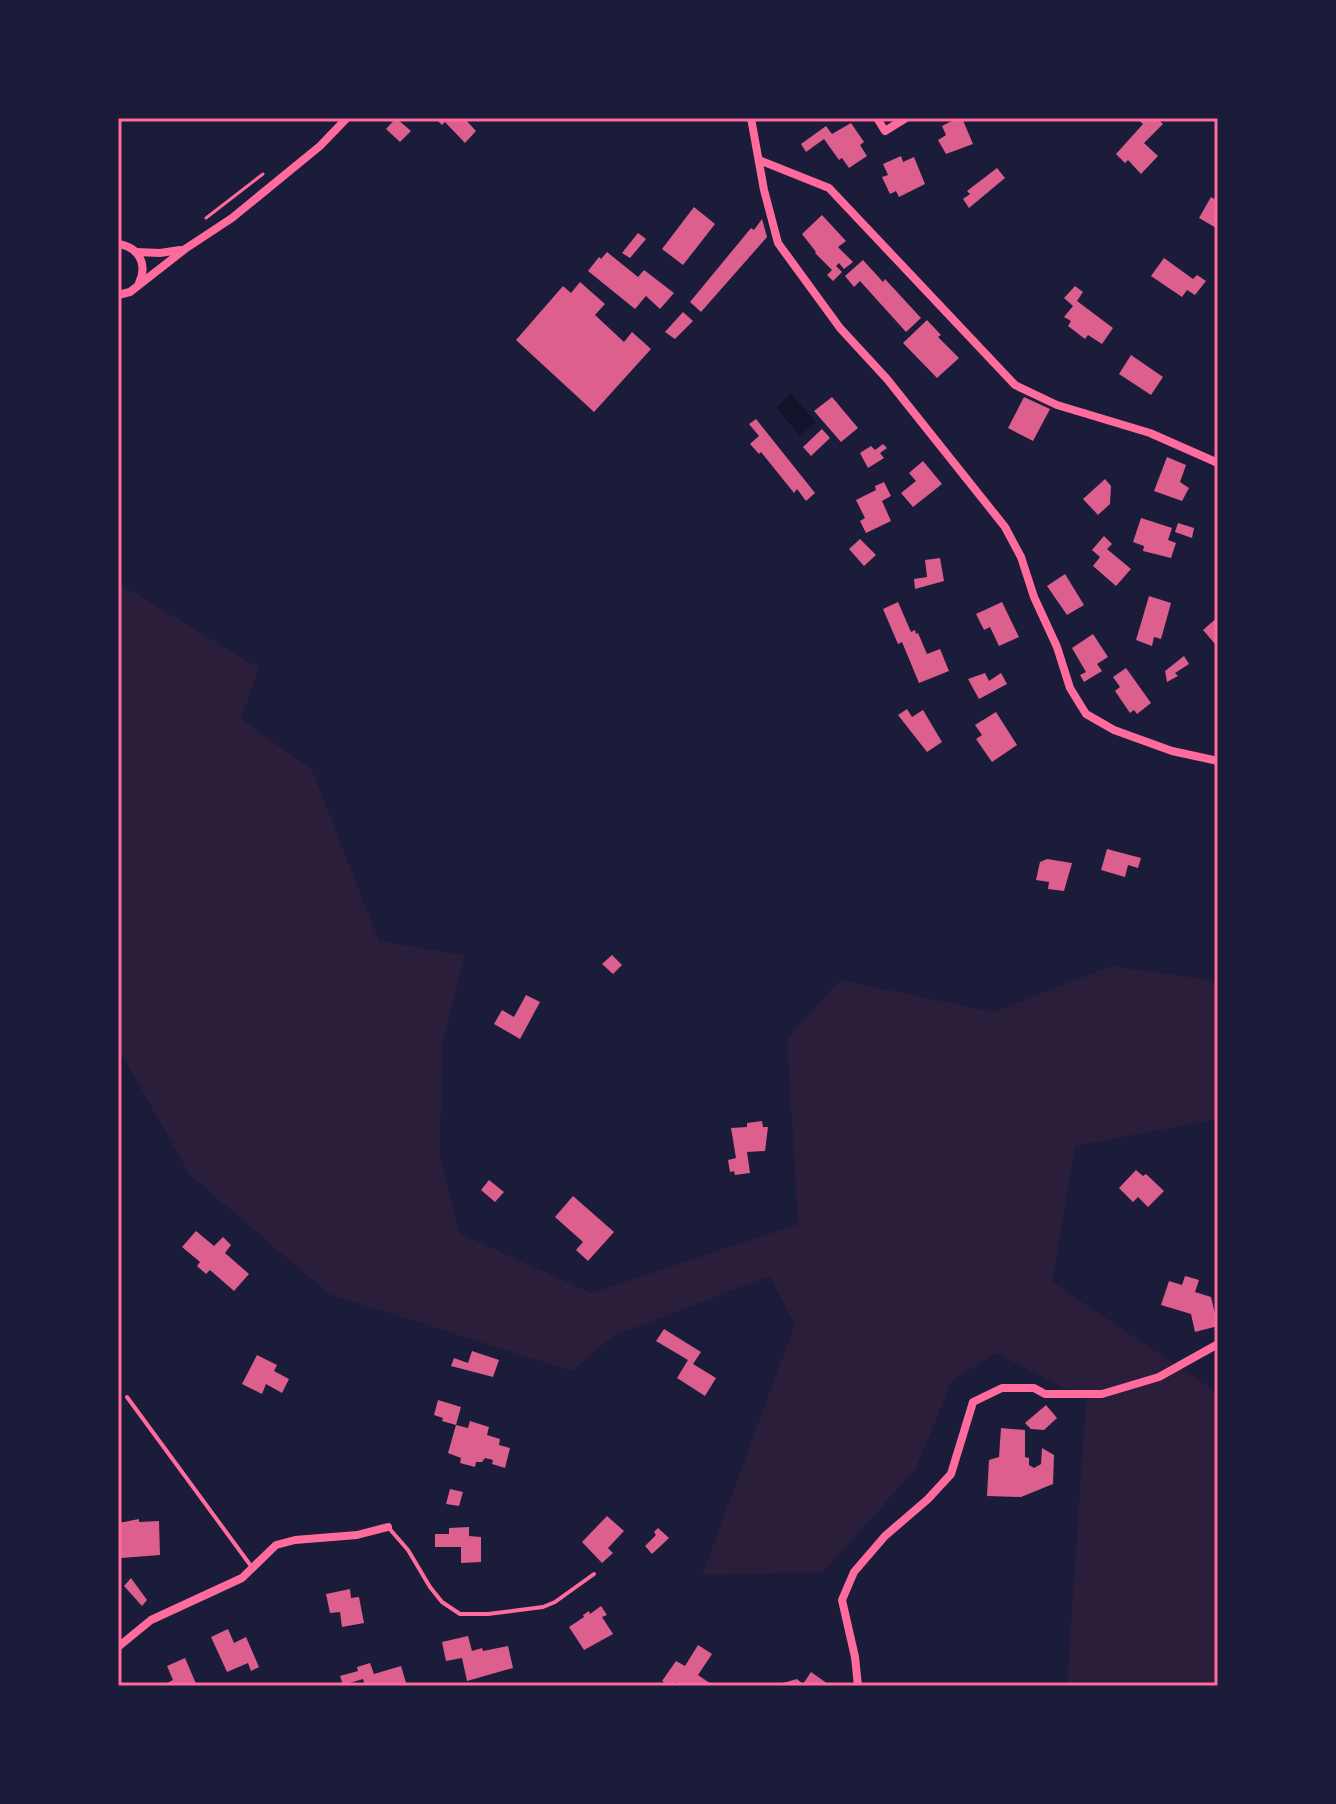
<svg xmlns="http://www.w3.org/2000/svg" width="1336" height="1804" viewBox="0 0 1336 1804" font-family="'Playfair Display',serif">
<rect width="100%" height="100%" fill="#1b1b3a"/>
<!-- green -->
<polygon fill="#2a1e3b" points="118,583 259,668 241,719 312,770 379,941 465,955 442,1047 440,1154 459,1233 591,1293 798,1224 787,1038 840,980 994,1012 1111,966 1218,981 1218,1119 1075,1146 1052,1282 1218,1393 1218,1686 1067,1686 1086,1399 996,1353 952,1381 915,1470 823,1572 702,1575 795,1324 769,1276 613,1336 572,1371 329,1294 190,1175 118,1048"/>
<!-- water -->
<polygon fill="#12122b" points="791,394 816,422 800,436 776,407"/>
<!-- building -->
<g fill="#dd5f8e">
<polygon points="396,118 411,131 400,142 386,129"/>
<polygon points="435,118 464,118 476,131 465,143 445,122 442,125"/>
<polygon points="958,118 962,118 973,144 946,154 938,140 946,135 942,126"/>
<polygon points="1137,118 1157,118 1163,124 1144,143 1158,156 1141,174 1128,160 1125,163 1116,154 1143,124"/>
<polygon points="851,123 864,142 860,145 867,156 849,168 842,158 839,160 824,139 806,152 801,144 826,126 832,134"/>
<polygon points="901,156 903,162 914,157 925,184 899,197 896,191 890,194 882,177 888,175 883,164"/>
<polygon points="997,168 1005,178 969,208 963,199 970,194 967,191"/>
<polygon points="1211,197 1218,201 1218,229 1199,218"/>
<polygon points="694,207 715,224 683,265 662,249"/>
<polygon points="822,215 846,241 838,247 853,262 844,269 839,263 836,266 842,272 833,281 827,275 832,270 815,253 816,252 802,234"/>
<polygon points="762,219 767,237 701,312 690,302 751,228 754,230"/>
<polygon points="638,233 646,239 630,258 622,253"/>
<polygon points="607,252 638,277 644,270 674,293 660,309 646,296 635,309 588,271 599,257 601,259"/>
<polygon points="1164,258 1193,279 1197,275 1206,281 1195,295 1187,290 1182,297 1151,276"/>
<polygon points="863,260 883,282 885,279 921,318 906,332 860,281 854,287 845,276"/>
<polygon points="580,282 605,304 595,315 624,342 632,332 651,349 594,412 516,340 563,286 571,293"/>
<polygon points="1075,286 1083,292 1077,301 1113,328 1102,344 1088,335 1085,339 1068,326 1071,321 1064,317 1073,306 1064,298"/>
<polygon points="683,312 693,321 675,339 665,332"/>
<polygon points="927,320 941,335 938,337 959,358 937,378 903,343"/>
<polygon points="1131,355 1163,377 1151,395 1119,374"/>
<polygon points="832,397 858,428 841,442 814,411"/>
<polygon points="1024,397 1050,409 1033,441 1008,428"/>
<polygon points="756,419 815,493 806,501 797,489 794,493 761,452 759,454 750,444 759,436 749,424"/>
<polygon points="822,429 830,438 811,456 803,447"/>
<polygon points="883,444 887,448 880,453 884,458 868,468 860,453 871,446 875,450"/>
<polygon points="1167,457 1186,465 1180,482 1189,488 1182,501 1154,491"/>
<polygon points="923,461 942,484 913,507 901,493 916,481 909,473"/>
<polygon points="1105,479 1111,486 1110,504 1098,515 1083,499"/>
<polygon points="884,482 891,496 882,501 891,521 866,533 860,521 865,518 856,500 876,490 875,486"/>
<polygon points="1141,518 1172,528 1168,540 1176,543 1171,558 1143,551 1144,546 1133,542"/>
<polygon points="1178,523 1194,528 1192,538 1175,532"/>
<polygon points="1104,536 1112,544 1107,549 1131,569 1116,586 1093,566 1100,557 1092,550"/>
<polygon points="860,539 876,555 864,566 849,549"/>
<polygon points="940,558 944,581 915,589 914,579 927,577 925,560"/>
<polygon points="1065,574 1084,605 1067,615 1047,586"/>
<polygon points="1149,596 1171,603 1161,639 1154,637 1152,646 1136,640"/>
<polygon points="898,602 911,632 915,630 916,634 918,633 927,654 940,649 949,671 919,683 902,642 898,644 883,609"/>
<polygon points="1002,602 1019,637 999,646 990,627 984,630 976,614"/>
<polygon points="1218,617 1218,641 1215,644 1203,630"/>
<polygon points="1093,634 1108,657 1097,664 1102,671 1084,682 1080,675 1086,672 1072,648"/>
<polygon points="1184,656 1189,664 1175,673 1178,676 1167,682 1165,671"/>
<polygon points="1126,668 1151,703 1137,714 1134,710 1130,713 1115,691 1120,687 1113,677"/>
<polygon points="985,673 989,681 1001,673 1007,684 979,699 968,679"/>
<polygon points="907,709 912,717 923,710 942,742 927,752 898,715"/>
<polygon points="996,712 1017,745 992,762 976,739 982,735 975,725"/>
<polygon points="1107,849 1141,858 1138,868 1128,865 1125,877 1101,870"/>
<polygon points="1047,859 1072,863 1064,891 1048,889 1049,882 1036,880 1040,862"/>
<polygon points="612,955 622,965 613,974 602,964"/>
<polygon points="526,995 540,1002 520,1039 494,1024 502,1010 514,1017"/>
<polygon points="762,1121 763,1127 768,1127 765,1151 747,1152 750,1173 735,1175 734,1171 730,1172 728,1160 736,1158 731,1128 747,1127 747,1123"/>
<polygon points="1136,1170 1143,1176 1146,1174 1164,1191 1148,1207 1138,1197 1133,1202 1119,1188"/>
<polygon points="489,1180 504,1192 495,1202 481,1190"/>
<polygon points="573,1196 614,1232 588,1261 576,1250 583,1242 555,1217"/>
<polygon points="196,1231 214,1246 223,1237 231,1245 225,1253 249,1274 234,1291 210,1270 206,1274 197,1266 200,1262 182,1247"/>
<polygon points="1185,1276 1199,1280 1195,1292 1211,1297 1218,1326 1195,1332 1191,1314 1161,1305 1169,1281 1182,1285"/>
<polygon points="664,1329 701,1352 693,1364 716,1378 705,1396 677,1378 688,1360 656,1341"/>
<polygon points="472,1351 499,1360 493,1377 451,1366 454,1358 468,1363"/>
<polygon points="257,1355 277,1365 274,1371 289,1379 282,1393 266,1384 262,1394 242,1384"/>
<polygon points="438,1400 461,1407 456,1425 442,1421 443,1418 434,1415"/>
<polygon points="1046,1405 1057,1418 1044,1430 1031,1429 1025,1423"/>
<polygon points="470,1421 489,1427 487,1435 500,1439 499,1445 510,1448 505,1468 492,1464 493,1460 485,1458 482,1462 476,1462 475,1467 460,1463 461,1458 448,1453 456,1425 468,1428"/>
<polygon points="1001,1428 1025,1430 1025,1457 1029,1458 1029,1465 1034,1468 1041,1464 1042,1448 1054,1455 1053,1484 1021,1497 987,1496 989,1460 999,1457"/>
<polygon points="450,1489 463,1492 459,1506 446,1504"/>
<polygon points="607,1516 624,1531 608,1548 613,1553 602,1563 582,1542"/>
<polygon points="139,1519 139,1522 159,1521 160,1555 121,1558 118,1561 119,1523"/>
<polygon points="469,1527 469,1536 481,1537 481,1562 461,1563 461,1547 435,1547 435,1534 449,1534 449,1528"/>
<polygon points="658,1528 669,1538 652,1554 645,1546 656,1535 654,1532"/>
<polygon points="131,1578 147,1600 142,1606 124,1586"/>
<polygon points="350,1589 351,1598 359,1597 364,1623 342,1627 340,1612 330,1613 326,1594"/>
<polygon points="601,1606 607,1615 602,1617 613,1634 584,1650 569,1627 584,1617 583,1615 589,1611 590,1614"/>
<polygon points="228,1629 234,1643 246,1637 259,1667 251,1671 248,1663 227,1672 211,1637"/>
<polygon points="468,1636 472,1651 482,1648 483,1651 508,1646 513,1668 467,1681 462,1658 446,1661 442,1642"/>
<polygon points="698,1645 712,1654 698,1675 714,1686 682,1686 676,1682 674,1686 670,1686 662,1681 676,1661 685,1666"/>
<polygon points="185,1658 197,1686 161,1686 173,1680 167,1666"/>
<polygon points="370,1663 374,1674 401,1666 407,1686 365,1686 363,1679 343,1685 340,1676 358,1671 357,1667"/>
<polygon points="811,1672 828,1684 826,1686 772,1686 797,1679 803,1684"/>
</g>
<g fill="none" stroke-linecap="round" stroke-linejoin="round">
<!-- path -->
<polyline stroke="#ff6b9d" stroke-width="3" points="206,218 263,174"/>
<!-- service -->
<g stroke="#ff6b9d" stroke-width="4">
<polyline points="127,1397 251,1566"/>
<polyline points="388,1527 408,1550 430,1587 442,1602 460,1614 488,1614 543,1607 555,1602 594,1574"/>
</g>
<!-- minor -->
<g stroke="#ff6b9d" stroke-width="8">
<polyline points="751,118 764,190 778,243 840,328 887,379 1005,527 1021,557 1034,597 1057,647 1070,688 1086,714 1114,730 1172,751 1218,761"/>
<polyline points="877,118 885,131 906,118"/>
<polyline points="759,160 829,188 1015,385 1057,405 1150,433 1218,463"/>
<path d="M 118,244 C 139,247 148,264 139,283"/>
<polyline points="136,252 160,253 180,250"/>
<polyline points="118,295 130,292 185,249 232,218 320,146 347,118"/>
<polyline points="118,1647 151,1620 242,1578 276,1545 295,1540 357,1535 388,1527"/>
<polyline points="858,1686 855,1657 842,1600 854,1572 885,1536 928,1499 951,1474 973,1402 1002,1388 1034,1388 1045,1394 1102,1394 1159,1377 1218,1344"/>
</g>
</g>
<!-- border -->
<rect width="1336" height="1804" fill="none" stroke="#1b1b3a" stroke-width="240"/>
<rect x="120" y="120" width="1096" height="1564" fill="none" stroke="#ff6b9d" stroke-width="3"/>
</svg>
